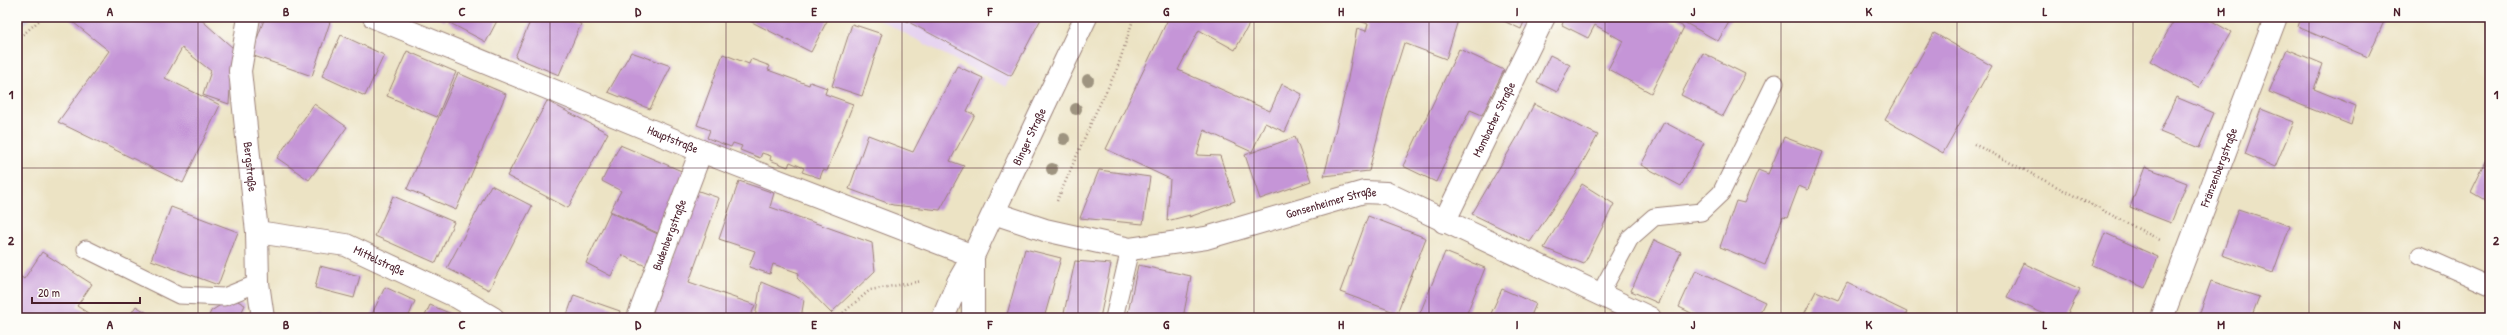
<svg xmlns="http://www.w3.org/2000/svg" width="2507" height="335" viewBox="0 0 2507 335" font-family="'Patrick Hand',sans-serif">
<rect width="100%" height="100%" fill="#fdfcf7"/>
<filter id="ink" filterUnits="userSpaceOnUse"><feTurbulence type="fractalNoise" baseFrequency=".025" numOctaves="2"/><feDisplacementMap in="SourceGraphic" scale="8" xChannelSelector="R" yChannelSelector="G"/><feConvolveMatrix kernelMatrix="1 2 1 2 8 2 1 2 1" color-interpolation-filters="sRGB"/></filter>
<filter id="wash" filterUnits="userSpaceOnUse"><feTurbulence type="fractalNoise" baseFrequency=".012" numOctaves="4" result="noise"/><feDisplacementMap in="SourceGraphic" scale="16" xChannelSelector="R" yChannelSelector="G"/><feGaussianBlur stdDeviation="0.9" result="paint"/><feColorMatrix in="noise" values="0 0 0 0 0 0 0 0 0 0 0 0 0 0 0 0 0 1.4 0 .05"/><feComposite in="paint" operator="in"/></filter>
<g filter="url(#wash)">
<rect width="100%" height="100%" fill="#ece3c4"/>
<!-- built -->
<polygon fill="#e6d3f0" points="874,17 1042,17 1006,87"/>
<!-- industrial -->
<polygon fill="#c8c0d8" points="17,17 32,17 17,31"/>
<g id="blocks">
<!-- building -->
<g fill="#c595d7">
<polygon points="71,17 198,17 233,48 229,104 203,95 211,71 182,48 165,78 220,105 183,183 58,122 109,51 69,19"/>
<polygon points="265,17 316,17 330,22 312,76 251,55"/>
<polygon points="436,17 446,17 445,21"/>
<polygon points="450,17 499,17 486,42 448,22"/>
<polygon points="532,17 565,17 581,24 559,75 515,57"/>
<polygon points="742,17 829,17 811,52"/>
<polygon points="899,17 1042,17 1011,76"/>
<polygon points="1169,17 1253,17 1235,50 1199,30 1178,70 1270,111 1282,84 1302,94 1285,132 1265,123 1252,152 1204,130 1197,155 1220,156 1235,201 1189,217 1190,215 1167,221 1170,179 1106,149"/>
<polygon points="1349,17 1459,17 1446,59 1404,43 1388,94 1369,171 1324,176 1347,84 1357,28 1366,31 1368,24"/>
<polygon points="1495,17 1526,17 1521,29"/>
<polygon points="1565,17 1664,17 1684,27 1651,93 1608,69 1623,41 1595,25 1588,38 1562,25"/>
<polygon points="1675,17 1732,17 1718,41"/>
<polygon points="2176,17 2205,17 2231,32 2198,88 2151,61"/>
<polygon points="2301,17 2386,17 2368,57 2298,27"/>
<polygon points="852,24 882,34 862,96 832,86"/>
<polygon points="1934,33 1992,66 1943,153 1885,120"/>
<polygon points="341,35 384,55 365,96 322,76"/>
<polygon points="1459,49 1504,70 1482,115 1470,110 1436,182 1403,166"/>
<polygon points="2287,49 2323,64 2314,89 2356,106 2351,125 2269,92"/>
<polygon points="407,51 456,72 437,117 387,96"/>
<polygon points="631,52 671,66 650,109 608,92"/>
<polygon points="1703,53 1745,74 1723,116 1681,95"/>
<polygon points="723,54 749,64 751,59 770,66 768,70 809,85 810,82 827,88 825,94 853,104 827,171 823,170 820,178 802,172 804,168 790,162 788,167 770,160 771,156 762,153 760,158 740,150 742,146 733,143 731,147 707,138 710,130 697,125"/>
<polygon points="1550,55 1570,65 1557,92 1537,82"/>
<polygon points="957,66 983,78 967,111 975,115 950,161 964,166 940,210 893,205 849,189 868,135 913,152"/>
<polygon points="458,73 506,94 456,210 407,189"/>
<polygon points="2176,97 2214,113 2199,148 2160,132"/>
<polygon points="547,101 608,133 568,208 507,176"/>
<polygon points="314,104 347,127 309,180 277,158"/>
<polygon points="1534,104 1598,135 1576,174 1530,242 1472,214 1518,136"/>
<polygon points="2261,109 2294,122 2275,167 2245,154"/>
<polygon points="1664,122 1704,143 1681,186 1641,165"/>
<polygon points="1295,137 1311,181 1260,199 1245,155"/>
<polygon points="1784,137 1823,152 1808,190 1799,186 1787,218 1783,217 1765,265 1720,247 1736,201 1744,203 1758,170 1768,174"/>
<polygon points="620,145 684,172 662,235 610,211 621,191 602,181"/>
<polygon points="2490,153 2490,203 2471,192"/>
<polygon points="2145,167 2187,183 2171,223 2130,207"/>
<polygon points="1099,170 1150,177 1143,224 1080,218"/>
<polygon points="739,181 774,193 770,207 872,243 875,271 831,313 797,278 799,273 773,264 770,274 749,267 755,251 719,239"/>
<polygon points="1582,184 1614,204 1584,264 1544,248"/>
<polygon points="491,185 532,206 489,290 447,268"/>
<polygon points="696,190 719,198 689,282 755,305 750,318 651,317"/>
<polygon points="393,196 454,222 436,263 375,236"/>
<polygon points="171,207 238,232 218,285 151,260"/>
<polygon points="2238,209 2290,226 2273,273 2222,255"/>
<polygon points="610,212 662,236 648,267 621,255 611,276 586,263"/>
<polygon points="1368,216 1426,238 1397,313 1340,292"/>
<polygon points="2105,233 2158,257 2145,288 2092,265"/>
<polygon points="1654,240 1681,252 1658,303 1631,291"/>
<polygon points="1025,249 1061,258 1044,318 1006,318"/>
<polygon points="42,252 92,284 77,306 91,315 88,318 17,318 17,274 24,279"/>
<polygon points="1445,252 1485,268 1465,318 1418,318"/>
<polygon points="1075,261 1111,264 1100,318 1063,318"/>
<polygon points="2023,263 2080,289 2066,318 2053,318 2007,297"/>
<polygon points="1138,265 1191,276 1183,318 1155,318 1128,313"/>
<polygon points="320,266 360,276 354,298 315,288"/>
<polygon points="1696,270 1765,302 1757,318 1701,318 1679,307"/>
<polygon points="2211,281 2259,297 2251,318 2198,318"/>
<polygon points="761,282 804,300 801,318 755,318"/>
<polygon points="1847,283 1907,312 1904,318 1802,318 1816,291 1838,300"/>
<polygon points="385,287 415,301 408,318 370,318"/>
<polygon points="1502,289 1536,304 1530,318 1489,318"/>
<polygon points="574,295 620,311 618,318 566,318"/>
<polygon points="232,298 245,305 239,318 208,318 211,311"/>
<polygon points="430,305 461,318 424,318"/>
<polygon points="136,306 155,318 128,318"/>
<polygon points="1227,314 1247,317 1247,318 1227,318"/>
<polygon points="319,315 320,318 310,318"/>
</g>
</g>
</g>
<g filter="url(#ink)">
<use href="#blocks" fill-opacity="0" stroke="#9b8178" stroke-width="1"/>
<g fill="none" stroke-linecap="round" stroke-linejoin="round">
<!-- service casing -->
<g stroke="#9b8178" stroke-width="19">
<g id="service">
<polyline points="86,249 179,295 224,297 258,283"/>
<polyline points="2420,255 2490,286"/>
<polyline points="1600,294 1630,238 1654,217 1701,212 1721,193 1775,83"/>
<polyline points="1114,318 1130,249"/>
</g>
</g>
<!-- minor casing -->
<g stroke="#9b8178" stroke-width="24">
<g id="minor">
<path id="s1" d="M 249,17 L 240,71 L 257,232 L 258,283 L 263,318"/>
<path id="s2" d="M 374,17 L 701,151 L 973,256"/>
<path id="s3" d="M 994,213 L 1045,230 L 1130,249 L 1206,238 L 1364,192 L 1386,193 L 1650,318"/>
<path id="s4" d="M 1444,222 L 1544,17"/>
<path id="s5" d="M 257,232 L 346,245 L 457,297 L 493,318"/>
<path id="s6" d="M 638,318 L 701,151"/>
<path id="s7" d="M 2162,318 L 2276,17"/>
</g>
</g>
<!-- secondary casing -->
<g stroke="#9b8178" stroke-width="24">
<g id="secondary">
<path id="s8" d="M 943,318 L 958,282 L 973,256 L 1086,17"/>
<polyline points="973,318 973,256"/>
</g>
</g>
<!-- path -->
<g stroke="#9b8178" stroke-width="2.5" stroke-dasharray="1 3" stroke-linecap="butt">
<polyline points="17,40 43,17"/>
<polyline points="1974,144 2160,240"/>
<polyline points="1057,201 1094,116 1117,69 1134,17"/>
<polyline points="837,318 870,290 922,281"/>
</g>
<!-- service -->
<use href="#service" stroke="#fff" stroke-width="17"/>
<!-- minor -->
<use href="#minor" stroke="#fff" stroke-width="22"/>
<!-- secondary -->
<use href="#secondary" stroke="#fff" stroke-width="22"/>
</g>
<!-- trees -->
<g fill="#9e9480">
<circle cx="1088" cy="80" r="6"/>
<circle cx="1076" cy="109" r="6"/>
<circle cx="1064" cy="139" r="6"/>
<circle cx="1052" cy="169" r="6"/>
</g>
</g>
<!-- grid -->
<path fill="none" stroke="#4a1f2b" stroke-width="1" stroke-opacity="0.55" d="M 198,17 L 198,318M 374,17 L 374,318M 550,17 L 550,318M 726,17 L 726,318M 902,17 L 902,318M 1078,17 L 1078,318M 1254,17 L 1254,318M 1429,17 L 1429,318M 1605,17 L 1605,318M 1781,17 L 1781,318M 1957,17 L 1957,318M 2133,17 L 2133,318M 2309,17 L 2309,318M 17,168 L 2490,168"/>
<g text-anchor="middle" stroke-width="3" stroke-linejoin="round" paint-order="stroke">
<!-- street labels -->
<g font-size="12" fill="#4a1f2b" stroke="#fdfcf7">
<text dy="4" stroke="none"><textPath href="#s4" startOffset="114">Mombacher Straße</textPath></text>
<text dy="4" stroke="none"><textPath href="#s8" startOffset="201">Binger Straße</textPath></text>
<text dy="4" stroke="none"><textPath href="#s2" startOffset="323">Hauptstraße</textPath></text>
<text dy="4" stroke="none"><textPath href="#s1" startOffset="151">Bergstraße</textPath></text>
<text dy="4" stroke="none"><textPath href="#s7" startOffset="161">Fränzenbergstraße</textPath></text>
<text dy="4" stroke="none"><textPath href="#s3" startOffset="348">Gonsenheimer Straße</textPath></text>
<text dy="4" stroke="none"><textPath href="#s6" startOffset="89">Budenbergstraße</textPath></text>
<text dy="4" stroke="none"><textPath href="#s5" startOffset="127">Mittelstraße</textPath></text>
</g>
</g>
<!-- margin -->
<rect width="2507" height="335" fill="none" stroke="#fdfcf7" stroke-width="44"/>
<!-- scale -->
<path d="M32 297v6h108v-6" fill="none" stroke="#4a1f2b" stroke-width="2"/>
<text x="38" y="297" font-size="12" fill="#4a1f2b" stroke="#fdfcf7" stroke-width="3" paint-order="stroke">20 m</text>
<rect x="22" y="22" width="2463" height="291" fill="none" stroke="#4a1f2b" stroke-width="1.5"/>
<g font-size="13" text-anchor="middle" font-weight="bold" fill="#4a1f2b">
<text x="110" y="16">A</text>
<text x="286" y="16">B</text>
<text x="462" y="16">C</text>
<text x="638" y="16">D</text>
<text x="814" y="16">E</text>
<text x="990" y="16">F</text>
<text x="1166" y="16">G</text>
<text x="1341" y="16">H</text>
<text x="1517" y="16">I</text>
<text x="1693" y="16">J</text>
<text x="1869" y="16">K</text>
<text x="2045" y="16">L</text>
<text x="2221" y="16">M</text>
<text x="2397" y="16">N</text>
<text x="11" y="99">1</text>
<text x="2496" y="99">1</text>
<text x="11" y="245">2</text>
<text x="2496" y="245">2</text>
<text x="110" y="329">A</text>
<text x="286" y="329">B</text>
<text x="462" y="329">C</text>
<text x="638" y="329">D</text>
<text x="814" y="329">E</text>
<text x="990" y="329">F</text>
<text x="1166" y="329">G</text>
<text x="1341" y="329">H</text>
<text x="1517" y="329">I</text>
<text x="1693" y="329">J</text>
<text x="1869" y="329">K</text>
<text x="2045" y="329">L</text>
<text x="2221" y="329">M</text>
<text x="2397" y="329">N</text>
</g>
</svg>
